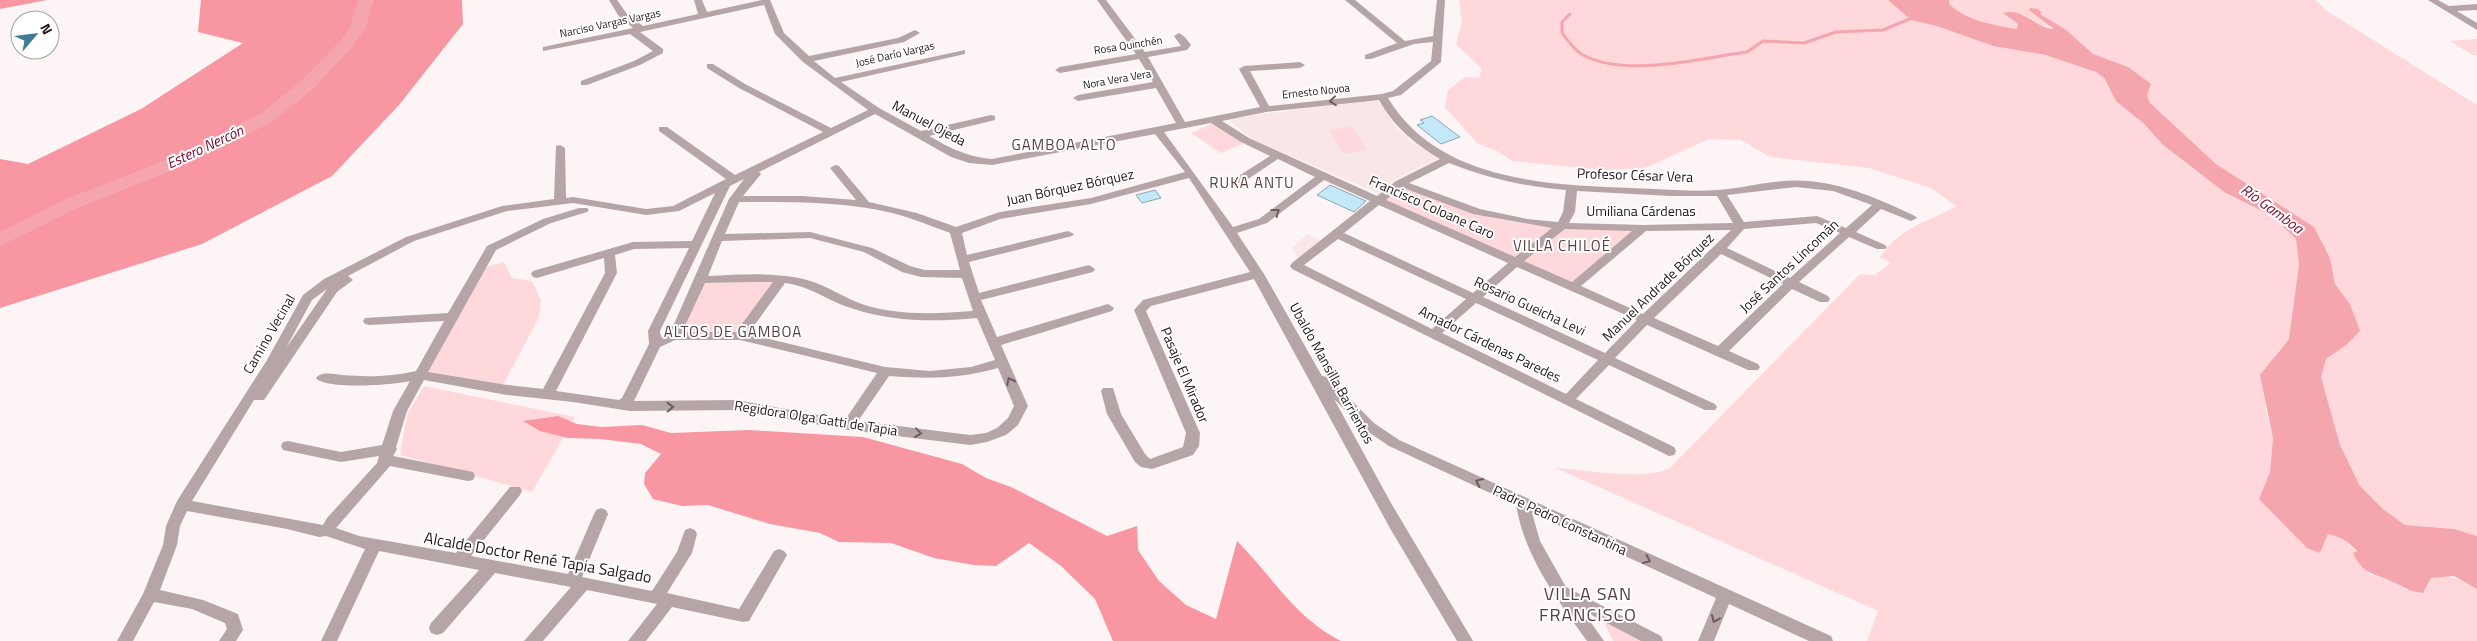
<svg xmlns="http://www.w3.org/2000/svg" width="2477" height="641" viewBox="0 0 2477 641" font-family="'Titillium Web',sans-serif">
<rect width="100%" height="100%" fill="#fdf4f5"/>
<!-- built -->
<g fill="#f9e6e7">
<polygon points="1377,99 1396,127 1410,140 1441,158 1402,176 1378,193 1256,141 1229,121 1234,118"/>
<polygon points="1308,234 1324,242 1299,261 1292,248"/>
</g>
<!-- green -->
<g fill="#fed8db">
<path d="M 1459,0 L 1888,0 L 1911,20 L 1937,26 L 1993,46 L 2046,55 L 2072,63 L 2096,72 L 2104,78 L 2108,87 L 2163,145 L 2192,168 L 2224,192 L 2272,216 L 2296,239 L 2299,265 L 2292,322 L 2289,339 L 2274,356 L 2265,406 L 2273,438 L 2270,472 L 2259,499 L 2320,553 L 2328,534 C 2352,540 2358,553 2369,574 L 2394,582 L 2407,590 C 2439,573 2445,571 2477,589 L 2477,641 L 1867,641 L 1878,611 L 1556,468 C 1585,470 1646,481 1670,468 L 1860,274 L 1875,275 L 1891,263 L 1880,257 C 1901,226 1927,223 1956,206 L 1931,188 L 1869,168 L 1770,157 L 1741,140 L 1709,139 L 1645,168 L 1604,170 L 1512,161 L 1497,151 L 1477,143 L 1445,107 L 1448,90 L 1465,77 L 1480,78 L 1481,68 L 1456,44 L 1462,22 Z"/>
<path d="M 1949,0 L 2315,0 L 2327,11 L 2477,105 L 2477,536 L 2454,529 L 2405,525 L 2383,509 L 2360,486 L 2340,445 L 2321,377 L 2326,359 L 2345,346 L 2350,304 L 2335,284 L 2330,258 L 2313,227 L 2216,164 L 2150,103 L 2147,95 L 2151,85 C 2132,75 2111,66 2093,54 C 2072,39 2055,19 2030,10 L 2055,28 L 2041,25 L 2024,15 L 2009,18 L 2018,24 L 2018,29 C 1993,25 1967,22 1949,4 Z"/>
<polygon points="2477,39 2477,55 2473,55 2450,41"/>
<polygon points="1214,123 1244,143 1221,153 1191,133"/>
<polygon points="1352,126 1367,150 1343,154 1329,130"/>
<path d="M 1401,184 C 1428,194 1455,207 1483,215 C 1533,230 1589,227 1640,228 L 1574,286 L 1382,199 Z"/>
<polygon points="504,262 512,278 532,281 541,300 539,317 502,387 423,373 482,268"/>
<polygon points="777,281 737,332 681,331 702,283"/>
<polygon points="424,386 575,417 532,492 400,455 407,415"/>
<polygon points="1601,616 1649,641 1613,641"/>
</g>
<!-- forest -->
<g fill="#f896a2">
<polygon points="0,0 47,0 0,9"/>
<polygon points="201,0 462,0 463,24 399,105 332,176 202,244 0,308 0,159 28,164 141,109 243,43 198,32"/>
<path d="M 558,416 L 577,424 L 601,427 L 642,425 L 671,433 L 749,430 L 863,437 L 962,464 L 986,478 L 1011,487 L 1107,536 L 1137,526 L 1138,550 L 1159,581 L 1186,605 L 1216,619 L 1237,541 C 1273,577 1294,617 1341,641 L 1113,641 L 1095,599 L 1061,566 L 1029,543 L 996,566 L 974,565 L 934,558 L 891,543 L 839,542 L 820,533 L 770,524 L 708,505 L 682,506 L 653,499 L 644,484 L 645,473 L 661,454 L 641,444 L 600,439 L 568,438 L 540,431 L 523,421 Z"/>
</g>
<!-- water -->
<path fill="#f4a5ad" d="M 1888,0 L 1949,0 L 1949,4 C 1967,21 1993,25 2017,29 L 2018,24 L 2003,13 C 2023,7 2035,28 2054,29 L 2029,10 L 2030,8 L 2038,9 L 2042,13 L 2040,14 L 2066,30 L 2093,54 L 2128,67 L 2151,84 L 2147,95 L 2150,103 L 2216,164 L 2314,227 L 2330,258 L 2335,284 L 2350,304 L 2360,331 L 2345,346 L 2326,359 L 2321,377 L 2340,445 L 2360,486 L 2383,509 L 2405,525 L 2454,529 L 2477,536 L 2477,589 L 2454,576 L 2431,578 L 2423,593 C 2407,591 2407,588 2393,582 C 2374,573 2363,575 2353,553 L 2357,551 C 2348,541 2340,537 2328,534 L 2320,553 L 2307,548 L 2259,499 L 2270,472 L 2273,438 L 2260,375 L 2289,339 L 2299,265 L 2296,239 L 2272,216 L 2224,192 L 2163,145 L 2143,123 L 2116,101 L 2104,78 L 2096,72 L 2046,55 L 1993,46 L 1937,26 L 1911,20 Z"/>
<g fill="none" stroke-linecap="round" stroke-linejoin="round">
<!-- stream -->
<path stroke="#f4a5ad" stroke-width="3" d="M 1570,14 L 1562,22 L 1562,33 C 1568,41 1574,50 1583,55 C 1626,78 1701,58 1747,52 L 1763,41 L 1804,43 L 1836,32 L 1883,30 L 1914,17"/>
<!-- river -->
<polygon fill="#f4a5ad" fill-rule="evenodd" points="358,0 374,0 366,27 353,46 313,89 272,122 183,166 80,207 0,246 0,232 66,199 171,158 260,114 301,81 341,40 350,27"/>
</g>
<!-- building -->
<g fill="#c3e8f8" stroke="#85a8b7">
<polygon points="1432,116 1460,137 1441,144 1417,125 1424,123 1420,120"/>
<polygon points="1330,185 1366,201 1354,212 1317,195"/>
<polygon points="1155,190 1161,198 1142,203 1136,195"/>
</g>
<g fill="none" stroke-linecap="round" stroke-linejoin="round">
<!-- minor -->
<g fill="#b6a5a6" fill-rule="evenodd">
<path d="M 609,0 L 617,0 L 627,14 L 643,26 L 698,14 L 694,0 L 702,0 L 707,12 L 762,0 L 770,0 L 784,33 L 809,56 L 898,38 L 915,30 L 920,33 L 904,42 L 814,61 L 835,78 L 965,50 L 965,54 L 841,82 L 879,108 L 921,131 L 991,115 L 995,116 L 995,120 L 929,136 C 952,149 965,156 992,159 L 1176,123 L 1156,88 L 1078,101 L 1073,98 L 1078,95 L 1153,82 L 1139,59 L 1060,73 L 1055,70 L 1060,67 L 1136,54 L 1097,0 L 1106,0 L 1145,52 L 1181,46 L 1174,36 L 1179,33 C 1184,35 1188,41 1191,45 L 1187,50 L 1148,57 L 1185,122 L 1260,107 L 1239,69 L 1244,66 L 1300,62 L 1305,65 L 1300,68 L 1250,71 L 1269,106 L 1382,94 L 1393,91 L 1431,61 L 1433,42 L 1414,44 L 1371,59 L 1365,59 L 1365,55 L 1397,43 L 1345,0 L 1355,0 L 1405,41 L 1433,36 L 1437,0 L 1445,0 L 1441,62 L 1401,95 L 1388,98 C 1437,180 1545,185 1631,188 C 1660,189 1689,192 1718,190 C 1748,188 1777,178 1808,181 C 1846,184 1881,200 1915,216 L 1917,218 L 1911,221 L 1881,209 L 1856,232 L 1885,245 L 1887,247 L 1885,249 L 1877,249 L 1849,237 L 1799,282 L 1828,296 L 1830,299 L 1828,302 L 1820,302 L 1792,289 L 1729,351 L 1758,364 L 1760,367 L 1758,370 L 1748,370 L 1647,325 L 1615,358 L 1715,404 L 1717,407 L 1715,410 L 1705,410 L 1609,365 L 1576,399 L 1674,447 L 1676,451 L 1674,455 L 1669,456 L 1292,269 L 1290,266 L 1292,263 L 1370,201 L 1324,180 L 1267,223 L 1237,233 L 1264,274 L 1322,376 L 1328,377 L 1374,423 L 1399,440 L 1831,636 L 1833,641 L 1809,641 L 1729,604 L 1714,641 L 1698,641 L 1716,598 L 1532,513 L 1540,541 L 1566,587 L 1661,636 L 1663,641 L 1641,641 L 1582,610 L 1604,641 L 1587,641 C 1557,599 1525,558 1516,505 L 1389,446 L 1364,429 L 1334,399 L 1391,503 L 1473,641 L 1457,641 L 1391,530 L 1254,279 L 1151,306 L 1146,311 L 1200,433 L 1199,446 L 1193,455 L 1152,469 L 1141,467 L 1135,462 L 1107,414 L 1101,391 L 1103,388 L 1113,388 L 1121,414 L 1145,454 L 1150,459 L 1183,447 L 1186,433 L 1134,310 L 1143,300 L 1250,272 L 1189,178 L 1091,204 L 1000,219 L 962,233 L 967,255 L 1068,231 L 1074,234 L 1072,236 L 969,262 L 979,293 L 1089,265 L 1095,269 L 1093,272 L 981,300 L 997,337 L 1108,304 L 1114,308 L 1112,311 L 1001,345 L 1028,406 L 1018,425 L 1006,435 L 987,442 L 970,445 L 848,430 L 737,410 L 630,411 L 573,402 L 507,395 L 424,380 L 407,411 L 396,447 L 397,449 L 393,456 L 473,472 L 475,476 L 473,480 L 468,481 L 390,466 L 336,528 L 359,536 L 456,553 L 510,487 L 520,487 L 522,491 L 520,495 L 471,556 L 568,574 L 594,514 L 596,510 L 601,508 L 606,510 L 608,514 L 582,577 L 652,591 L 677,552 L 685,530 L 690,528 L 695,530 L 697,534 L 692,553 L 667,593 L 739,609 L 774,551 L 779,549 L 784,551 L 787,555 L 749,621 L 743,622 L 672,607 L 646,641 L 628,641 L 657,604 L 587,590 L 543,641 L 524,641 L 571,587 L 495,573 L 443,633 L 437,635 L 431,633 L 429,628 L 431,623 L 479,570 L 379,551 L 337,641 L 321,641 L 365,549 L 326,536 L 319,537 L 287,529 L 187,511 L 180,526 L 177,545 L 160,590 L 203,600 L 238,614 L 243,630 L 236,641 L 219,641 L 227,629 L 225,623 L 192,609 L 154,602 L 133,641 L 117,641 L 143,594 L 163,545 L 166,526 L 177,501 L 267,360 L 303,295 L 324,279 L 406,237 L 502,206 L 554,199 L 556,146 L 560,145 L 565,148 L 566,198 L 573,197 L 646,209 L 673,206 L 726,179 L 659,131 L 659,127 L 667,127 L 735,175 L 823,132 L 739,88 L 707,68 L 707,64 L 713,64 L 745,84 L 831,128 L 868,110 L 803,62 L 775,34 L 764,5 L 640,32 L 663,49 L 663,53 L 640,65 L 587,85 L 581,85 L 581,81 L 634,61 L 653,51 L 630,34 L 543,51 L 543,47 L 633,28 L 618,15 ZM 1379,100 C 1394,127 1414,143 1440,159 L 1396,181 L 1377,196 L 1249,138 L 1222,121 L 1266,112 ZM 875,114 L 951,157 L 969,163 L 992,165 L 1155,134 L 1185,172 L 1091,198 L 1000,212 L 956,227 L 917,213 L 869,202 L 839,166 L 835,165 L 830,168 L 856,200 L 802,196 L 743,196 L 761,174 L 759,172 ZM 1211,123 L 1241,142 L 1270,156 L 1234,179 L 1233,181 L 1234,183 L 1242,183 L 1278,159 L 1315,177 L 1259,219 L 1233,227 L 1164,132 ZM 1449,163 C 1486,178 1526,187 1566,190 L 1563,212 L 1558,222 L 1527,219 L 1480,209 L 1409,183 ZM 744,179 L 729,199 L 674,324 L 668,333 L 661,337 L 660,331 L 730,186 ZM 1401,187 L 1473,214 L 1552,228 L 1515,257 L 1386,200 ZM 1796,187 L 1833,191 L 1872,205 L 1846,228 L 1817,216 L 1744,222 L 1727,195 ZM 1577,191 L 1671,196 L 1717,196 L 1733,223 L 1643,225 L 1569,223 L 1575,212 ZM 715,193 L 692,241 L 633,242 L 533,271 L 531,274 L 533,277 L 537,278 L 604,258 L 605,273 L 543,389 L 507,385 L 428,372 L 496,250 L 551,223 L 587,212 L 589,210 L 587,208 L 579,208 L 543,219 L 487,246 L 448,313 L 365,318 L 363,321 L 365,324 L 369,325 L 444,321 L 416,371 C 390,377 367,377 342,375 C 334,374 321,371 316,378 C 325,390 395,385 410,381 L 393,411 L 382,445 L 341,452 L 288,441 L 283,442 L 281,446 L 283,450 L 341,462 L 379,456 L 377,463 L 327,518 L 323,525 L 192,501 L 254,400 L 264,400 L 337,292 L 353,280 L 348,276 L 414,241 L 507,211 L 573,203 L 646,215 L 679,211 ZM 739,202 C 790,202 842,201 892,213 C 912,218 931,226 950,233 L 960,270 L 925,270 L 910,266 L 872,248 L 810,232 L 725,234 ZM 1379,205 L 1508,263 L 1473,293 L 1344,233 ZM 1816,223 L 1840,233 L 1790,278 L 1727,248 L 1744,229 ZM 1565,229 L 1632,231 L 1572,282 L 1524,261 ZM 1731,230 L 1643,314 L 1581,286 L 1646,231 ZM 810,238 L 864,252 L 902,272 L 921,277 L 962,278 L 973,311 C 936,314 895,316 859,303 C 839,295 821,282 799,278 C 769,272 738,275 708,276 L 722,241 ZM 1338,239 L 1466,299 L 1432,329 L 1304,265 ZM 689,248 L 648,331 L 649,344 L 622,398 L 619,400 L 556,391 L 617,273 L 615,255 L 634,249 ZM 1721,254 L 1783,284 L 1718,346 L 1654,318 ZM 1517,267 L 1637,320 L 1605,353 L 1483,297 ZM 750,282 L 773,282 L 736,332 L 682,332 L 705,283 ZM 785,283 C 811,286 829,302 854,309 C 894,322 935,322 977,318 L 995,360 L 971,367 L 930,371 L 885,367 L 748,334 ZM 327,289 L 286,348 L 312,300 ZM 1476,303 L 1598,360 L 1566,394 L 1442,333 ZM 675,340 L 740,340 L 877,373 L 845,420 L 737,400 L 634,401 L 660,347 ZM 998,368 L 1014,406 L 1008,418 L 997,428 L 986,433 L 970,435 L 858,421 L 889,376 C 930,379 958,379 998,368 Z"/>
<polygon points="2428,0 2438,0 2449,6 2477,4 2477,10 2457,11 2477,23 2477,30"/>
</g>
</g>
<!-- one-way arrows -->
<defs><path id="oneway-chevron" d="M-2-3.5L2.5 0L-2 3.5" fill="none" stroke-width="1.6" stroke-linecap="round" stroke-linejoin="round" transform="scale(1.25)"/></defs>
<g stroke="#6c5e5e">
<use href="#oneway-chevron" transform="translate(1333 101) rotate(174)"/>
<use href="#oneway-chevron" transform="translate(1276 212) rotate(-37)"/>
<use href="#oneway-chevron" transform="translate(1010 381) rotate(-117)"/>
<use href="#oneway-chevron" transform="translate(670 407) rotate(-2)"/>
<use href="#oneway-chevron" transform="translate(918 433) rotate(7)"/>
<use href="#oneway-chevron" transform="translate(1479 482) rotate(-155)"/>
<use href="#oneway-chevron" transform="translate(1647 560) rotate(25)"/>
<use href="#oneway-chevron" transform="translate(1715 619) rotate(113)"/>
</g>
<g text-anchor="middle" stroke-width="4" stroke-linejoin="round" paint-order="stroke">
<!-- far-street labels -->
<g font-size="11" fill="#231617" stroke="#fff">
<text transform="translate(610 23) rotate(-12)" y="4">Narciso Vargas Vargas</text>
<text transform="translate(1128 45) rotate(-9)" y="4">Rosa Quinchén</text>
<text transform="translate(895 54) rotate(-13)" y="4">José Darío Vargas</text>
<text transform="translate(1117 79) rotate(-10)" y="4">Nora Vera Vera</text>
<text transform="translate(1316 91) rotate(-6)" y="4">Ernesto Novoa</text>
</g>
<!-- street labels -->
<g font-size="14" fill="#231617" stroke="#fff">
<text transform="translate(929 123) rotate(28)" y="5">Manuel Ojeda</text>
<text transform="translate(1635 175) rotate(2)" y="5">Profesor César Vera</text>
<text transform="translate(1070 187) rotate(-12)" y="5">Juan Bórquez Bórquez</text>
<text transform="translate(1432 207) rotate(24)" y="5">Francisco Coloane Caro</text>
<text x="1641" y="216">Umiliana Cárdenas</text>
<text transform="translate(1789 266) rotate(-43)" y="5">José Santos Lincomán</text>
<text transform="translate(1658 287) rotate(-44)" y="5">Manuel Andrade Bórquez</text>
<text transform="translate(1530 306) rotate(25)" y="5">Rosario Gueicha Levi</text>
<text transform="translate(269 334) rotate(-60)" y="5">Camino Vecinal</text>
<text transform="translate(1490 344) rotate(26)" y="5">Amador Cárdenas Paredes</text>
<text transform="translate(1332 373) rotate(61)" y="5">Ubaldo Mansilla Barrientos</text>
<text transform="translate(1185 375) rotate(67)" y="5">Pasaje El Mirador</text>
<text transform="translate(816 418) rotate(9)" y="5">Regidora Olga Gatti de Tapia</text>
<text transform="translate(1560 520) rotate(25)" y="5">Padre Pedro Constantina</text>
</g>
<!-- neighbourhood labels -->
<g font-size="15" letter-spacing="1" fill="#5c3d40" stroke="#fff">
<text x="1064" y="150">GAMBOA ALTO</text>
<text x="1252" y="188">RUKA ANTU</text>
<text x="1562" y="251">VILLA CHILOÉ</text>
<text x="733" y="337">ALTOS DE GAMBOA</text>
</g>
<!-- water labels -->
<g font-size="15" font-style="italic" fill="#7d052c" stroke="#fff">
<text transform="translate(205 147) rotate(-25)" y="5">Estero Nercón</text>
<text transform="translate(2272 209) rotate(36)" y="5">Río Gamboa</text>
</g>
<!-- near-street labels -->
<g font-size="16" fill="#231617" stroke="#fff">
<text transform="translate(538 557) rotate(10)" y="6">Alcalde Doctor René Tapia Salgado</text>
</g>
<!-- near-neighbourhood labels -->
<g font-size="18" letter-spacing="1" fill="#5c3d40" stroke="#fff">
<text x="1588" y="600">VILLA SAN<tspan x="1588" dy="21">FRANCISCO</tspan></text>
</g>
</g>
<!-- north arrow -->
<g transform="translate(35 35) rotate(62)"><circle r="24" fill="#ffffff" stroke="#a7a2a2"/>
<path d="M0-4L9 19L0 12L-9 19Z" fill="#407d94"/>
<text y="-8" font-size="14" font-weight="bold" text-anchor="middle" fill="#231617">N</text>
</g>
</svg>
